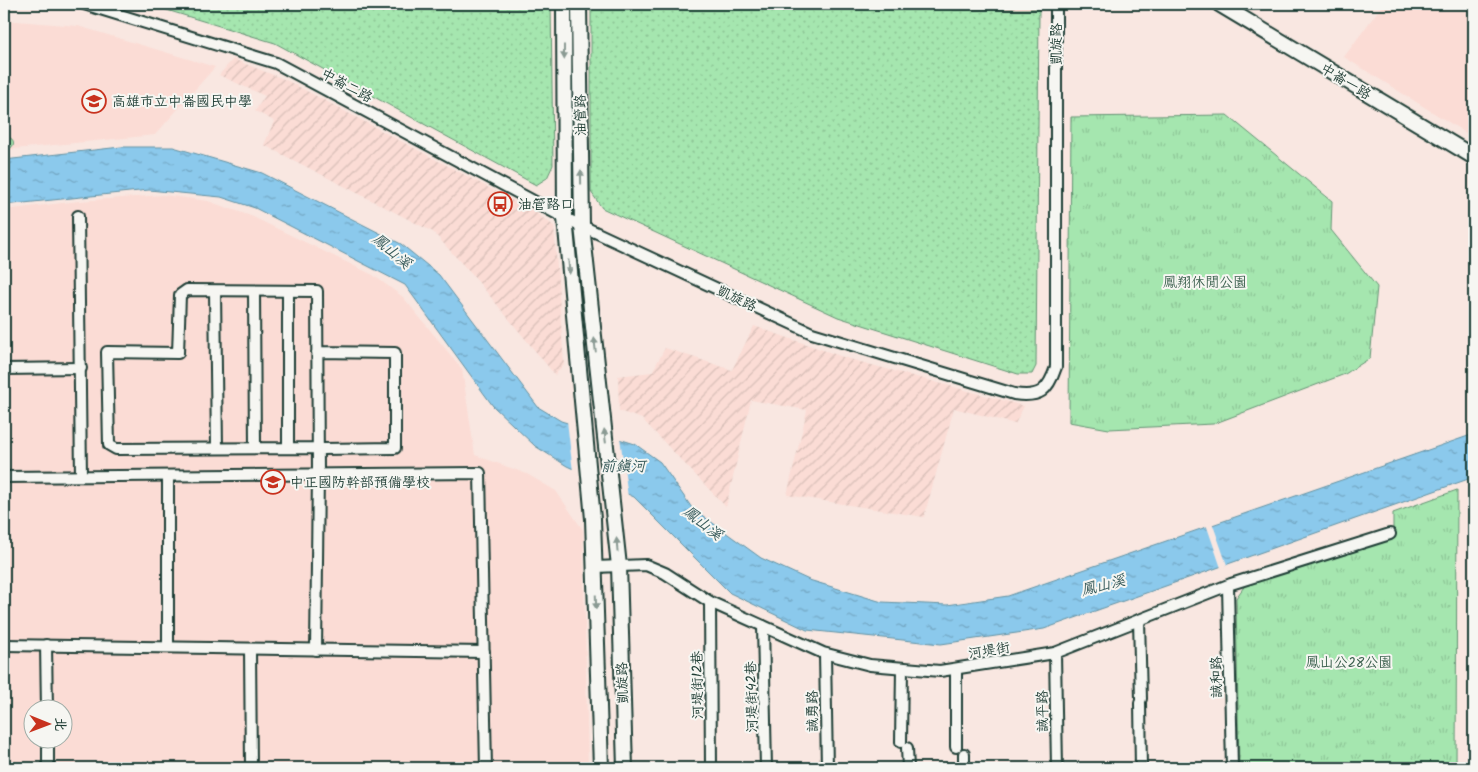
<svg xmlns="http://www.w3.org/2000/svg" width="1478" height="772" viewBox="0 0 1478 772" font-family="Kalam,'LXGW WenKai TC',sans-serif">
<defs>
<pattern id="industrial-furrows" width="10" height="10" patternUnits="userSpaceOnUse" patternTransform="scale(1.25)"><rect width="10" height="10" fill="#fbdcd5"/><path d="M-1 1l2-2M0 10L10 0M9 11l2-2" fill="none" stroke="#d7beb7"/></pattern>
<pattern id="grass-dots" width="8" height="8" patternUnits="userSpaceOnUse" patternTransform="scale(1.25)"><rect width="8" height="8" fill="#a5e6af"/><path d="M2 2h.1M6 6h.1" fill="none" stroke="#8ec697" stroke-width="1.8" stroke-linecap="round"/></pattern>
<pattern id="park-tufts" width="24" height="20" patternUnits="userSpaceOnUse" patternTransform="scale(1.25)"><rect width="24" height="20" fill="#a5e6af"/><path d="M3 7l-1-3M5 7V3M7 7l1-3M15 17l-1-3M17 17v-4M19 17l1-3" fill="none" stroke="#8ec697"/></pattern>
<pattern id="water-ripples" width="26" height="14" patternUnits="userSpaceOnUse" patternTransform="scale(1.25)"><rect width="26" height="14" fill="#8bc9ec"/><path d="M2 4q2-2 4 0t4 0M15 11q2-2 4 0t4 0" fill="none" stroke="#71a4c0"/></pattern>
</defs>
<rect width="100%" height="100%" fill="#f9e7e1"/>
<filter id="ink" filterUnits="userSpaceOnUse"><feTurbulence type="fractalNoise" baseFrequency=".02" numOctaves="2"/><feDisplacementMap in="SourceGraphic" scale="10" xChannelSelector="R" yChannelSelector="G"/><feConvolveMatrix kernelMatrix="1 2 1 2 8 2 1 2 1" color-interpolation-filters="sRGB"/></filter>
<g filter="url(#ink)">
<!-- built -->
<g fill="#fbdcd5" fill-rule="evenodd">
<polygon points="952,4 1039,4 1039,9 952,10"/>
<polygon points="1383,4 1474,4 1474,138 1344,57"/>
<polygon points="4,20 78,26 215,67 155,135 4,150"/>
<path d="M 163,195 L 208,201 L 251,216 L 373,275 L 403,297 L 462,369 L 475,455 L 527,474 L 556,491 L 583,530 L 588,768 L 4,768 L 4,210 L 79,201 ZM 32,710 L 62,710 L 62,740 L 32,740 Z"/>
</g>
<!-- industrial -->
<g fill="url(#industrial-furrows)">
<polygon points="233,59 286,80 536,213 554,226 564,364 555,375 475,278 433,232 264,145 274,121 255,111 265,96 219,75"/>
<polygon points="754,326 846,358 1024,406 1015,424 954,408 924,517 787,495 807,410 751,400 726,507 642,419 619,411 618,376 652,372 665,348 732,370"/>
</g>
<!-- grass -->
<g fill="url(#grass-dots)" stroke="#629272">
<polygon points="147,4 551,4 553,165 547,178 536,185 275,43"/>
<polygon points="591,4 952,4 953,10 1039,9 1036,366 1032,374 1018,374 838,317 602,208 591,192"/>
</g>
<!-- park -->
<g fill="url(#park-tufts)" stroke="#629272">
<polygon points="1227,115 1332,201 1331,230 1377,287 1370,358 1345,374 1213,424 1109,429 1069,422 1071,117"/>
<polygon points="1457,490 1456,768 1239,768 1236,598 1246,584 1393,536 1393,513"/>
</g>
<!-- garden -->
<circle fill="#a5e6af" stroke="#629272" cx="8" cy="143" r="5.5"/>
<!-- water -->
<polygon fill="url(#water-ripples)" stroke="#6091a2" points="121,147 173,147 262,173 401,244 439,275 538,407 561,421 635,444 660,462 692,508 761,558 809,580 882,602 947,605 1008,596 1474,434 1474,477 1044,629 941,644 807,630 730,593 634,497 567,466 535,446 493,406 405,285 255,208 221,197 149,190 4,205 4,160"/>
<!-- pier -->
<g fill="#f9e7e1">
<polygon points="567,421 620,437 628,497 573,472"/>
<polygon points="1212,522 1227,565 1221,568 1206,524"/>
</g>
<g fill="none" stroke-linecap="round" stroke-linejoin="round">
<!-- street casing -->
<g stroke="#1f3d34" stroke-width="14">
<g id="street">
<path d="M 84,4 L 276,63 L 565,218 L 812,333 L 1014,394 C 1040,398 1048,391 1056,367 L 1056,4"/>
<polyline points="78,216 81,476"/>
<polyline points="215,291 217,448"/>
<polyline points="254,291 255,448"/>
<polyline points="288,291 288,448"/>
<polyline points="4,369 81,368"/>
<polyline points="4,477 480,473 486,768"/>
<polyline points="595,567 646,565 665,573 710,602 823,653 870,665 940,671 1055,653 1231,584 1390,534"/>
<polyline points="1228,586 1232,768"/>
<polyline points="710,602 711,768"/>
<polyline points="1139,620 1141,699"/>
<polyline points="763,626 766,768"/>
<polyline points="4,645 484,652"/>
<polyline points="46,645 47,710"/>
<polyline points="168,647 168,476"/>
<polyline points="250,649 251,768"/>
<polyline points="316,650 318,474 317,291 187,290 180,295 178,353 107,352 109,445 116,449 317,448 322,449 395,448 395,353 317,352"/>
<polyline points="1055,653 1057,768"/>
<polyline points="825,654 827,768"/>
<polyline points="956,669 956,747"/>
<polyline points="1140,703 1141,768"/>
<polyline points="48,740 48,768"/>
<polyline points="901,742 902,668"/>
<polyline points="907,748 908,768"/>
<polyline points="964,754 964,768"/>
</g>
</g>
<!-- secondary casing -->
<g stroke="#1f3d34" stroke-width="18">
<g id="secondary">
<polyline points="564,4 565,218 593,519 601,768"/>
<polyline points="579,4 582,226 619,566 625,768"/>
<polyline points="1219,4 1474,157"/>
</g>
</g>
<!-- street -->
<use href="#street" stroke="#f6f6f2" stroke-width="10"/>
<!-- secondary -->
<use href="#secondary" stroke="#f6f6f2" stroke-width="14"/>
</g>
<!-- one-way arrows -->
<defs><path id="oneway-solid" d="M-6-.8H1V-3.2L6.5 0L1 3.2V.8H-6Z" transform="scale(1.25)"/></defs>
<g fill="#8a9a93">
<use href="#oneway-solid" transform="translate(564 52) rotate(90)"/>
<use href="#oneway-solid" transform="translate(581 177) rotate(-91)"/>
<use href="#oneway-solid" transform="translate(569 267) rotate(85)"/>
<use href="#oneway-solid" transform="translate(595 345) rotate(-96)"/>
<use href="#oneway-solid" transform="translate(605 436) rotate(-97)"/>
<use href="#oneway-solid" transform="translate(617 545) rotate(-94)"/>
<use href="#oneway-solid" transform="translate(596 602) rotate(88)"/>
</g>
</g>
<!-- icons -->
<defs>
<g id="school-ring" transform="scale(1.25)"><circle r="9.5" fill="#f6f6f2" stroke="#c8321e" stroke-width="1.5"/><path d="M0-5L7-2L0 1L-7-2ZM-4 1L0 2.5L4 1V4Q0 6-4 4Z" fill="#c8321e"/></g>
<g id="bus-ring" transform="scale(1.25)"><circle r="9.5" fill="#f6f6f2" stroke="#c8321e" stroke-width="1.5"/><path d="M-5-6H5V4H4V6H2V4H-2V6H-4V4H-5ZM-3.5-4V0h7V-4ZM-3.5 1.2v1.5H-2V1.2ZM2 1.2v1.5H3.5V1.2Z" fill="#c8321e"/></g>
</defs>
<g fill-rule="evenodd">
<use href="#school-ring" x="94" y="101"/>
<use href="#bus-ring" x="500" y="204"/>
<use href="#school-ring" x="273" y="482"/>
</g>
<g text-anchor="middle" stroke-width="4" stroke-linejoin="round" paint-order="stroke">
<!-- street labels -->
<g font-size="14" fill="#1f3d34" stroke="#f6f6f2">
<text transform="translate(1056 44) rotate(-90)" y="5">凱旋路</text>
<text transform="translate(1346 81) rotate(31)" y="5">中崙一路</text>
<text transform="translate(347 85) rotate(28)" y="5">中崙二路</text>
<text transform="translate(580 115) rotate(-91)" y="5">油管路</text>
<text transform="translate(737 298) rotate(25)" y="5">凱旋路</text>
<text transform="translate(989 650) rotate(-9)" y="5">河堤街</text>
<text transform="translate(1216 677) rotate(-91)" y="5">誠和路</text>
<text transform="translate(622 683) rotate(-92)" y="5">凱旋路</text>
<text transform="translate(697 685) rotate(-91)" y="5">河堤街12巷</text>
<text transform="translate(751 697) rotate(-91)" y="5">河堤街42巷</text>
<text transform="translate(812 711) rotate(-91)" y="5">誠勇路</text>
<text transform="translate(1042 711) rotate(-91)" y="5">誠平路</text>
</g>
<!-- poi labels -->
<g font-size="14" fill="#1f3d34" stroke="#f6f6f2" text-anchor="start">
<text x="112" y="106">高雄市立中崙國民中學</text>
<text x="518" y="209">油管路口</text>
<text x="290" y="487">中正國防幹部預備學校</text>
</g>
<!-- park labels -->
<g font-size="14" fill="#3a5f4d" stroke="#f6f6f2">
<text x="1205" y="287">鳳翔休閒公園</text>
<text x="1349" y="667">鳳山公28公園</text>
</g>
<!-- water labels -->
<g font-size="15" font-style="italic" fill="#355959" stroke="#f6f6f2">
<text transform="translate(392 251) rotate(40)" y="5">鳳山溪</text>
<text x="623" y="471">前鎮河</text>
<text transform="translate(703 523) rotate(38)" y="5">鳳山溪</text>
<text transform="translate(1103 585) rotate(-14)" y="5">鳳山溪</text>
</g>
</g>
<!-- margin -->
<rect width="1478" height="772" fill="none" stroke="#f6f6f2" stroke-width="20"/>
<rect x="10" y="10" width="1458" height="752" fill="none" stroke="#1f3d34" stroke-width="2" filter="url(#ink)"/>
<!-- north arrow -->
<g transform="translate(48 724) rotate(91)"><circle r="24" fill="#f6f6f2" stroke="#a0aca6"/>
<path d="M0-4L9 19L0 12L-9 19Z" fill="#c8321e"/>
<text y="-8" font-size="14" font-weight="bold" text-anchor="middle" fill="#1f3d34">北</text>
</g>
</svg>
